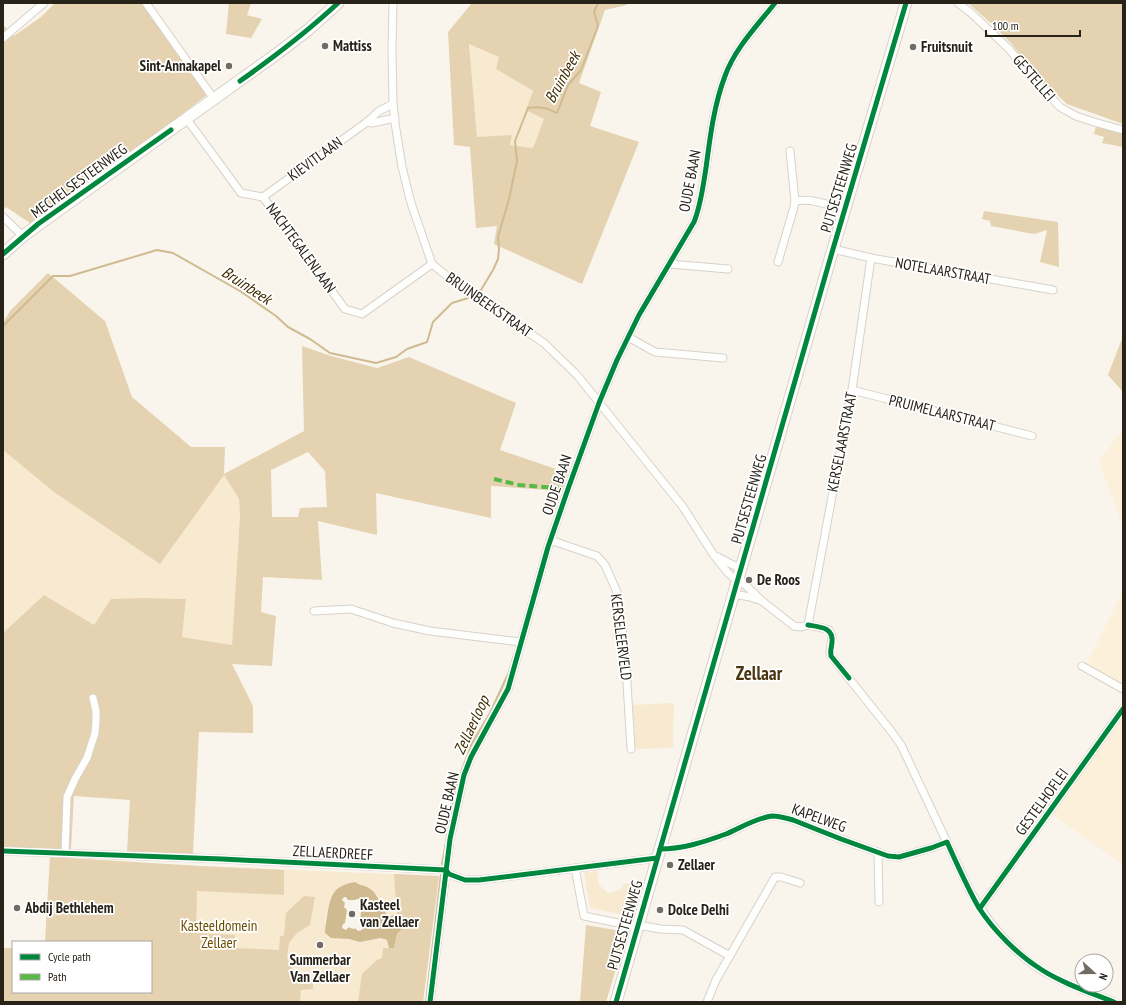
<svg xmlns="http://www.w3.org/2000/svg" width="1126" height="1005" viewBox="0 0 1126 1005" font-family="'PT Sans Narrow',sans-serif">
<rect width="100%" height="100%" fill="#f9f5ed"/>
<!-- built -->
<g fill="#fcf0da">
<polygon points="1123,429 1123,526 1099,461"/>
<polygon points="1123,591 1123,692 1085,667"/>
<polygon points="1123,713 1123,865 1051,813"/>
</g>
<!-- green -->
<g fill="#f8ead1" fill-rule="evenodd">
<polygon points="469,43 499,57 497,69 533,92 545,119 534,148 510,145 511,135 477,137"/>
<polygon points="3,450 54,492 160,563 223,474 239,499 240,516 232,645 182,637 186,599 144,598 94,626 44,595 3,633"/>
<polygon points="674,703 673,748 631,749 628,705"/>
<path d="M 50,857 L 200,866 L 439,876 L 423,1002 L 3,1002 L 3,948 L 13,948 L 13,992 L 151,992 L 151,942 L 45,942 ZM 355,882 C 358,884 364,885 367,887 C 373,891 382,909 387,915 L 391,916 L 387,940 L 382,938 L 360,942 L 349,939 L 331,938 L 325,922 L 329,903 Z"/>
<polygon points="593,870 597,870 599,885 608,893 620,890 624,884 638,881 638,882 641,882 640,885 642,886 632,922 626,921 624,915 590,908 584,872 589,871 590,872 592,872"/>
</g>
<!-- forest -->
<g fill="#e5d2b0" fill-rule="evenodd">
<polygon points="55,3 142,3 208,94 159,132 30,223 6,207 3,210 3,25 14,36 41,17"/>
<polygon points="229,3 251,3 247,15 262,19 251,38 226,34"/>
<path d="M 472,3 L 627,3 L 627,5 L 605,10 L 579,83 L 601,92 L 590,126 L 639,142 L 582,284 L 494,244 L 497,226 L 476,228 L 470,147 L 454,145 L 448,32 ZM 469,44 L 499,57 L 496,69 L 533,91 L 526,110 L 544,119 L 533,148 L 510,145 L 512,135 L 477,137 Z"/>
<polygon points="968,3 1123,3 1123,124 1067,104 1037,76 1010,42 985,18"/>
<polygon points="1096,126 1123,134 1123,147 1102,143 1104,137 1094,134"/>
<polygon points="984,211 1058,222 1059,267 1040,262 1047,230 1034,234 991,226 990,221 982,219"/>
<path d="M 48,273 L 105,321 L 132,397 L 191,447 L 225,447 L 224,474 L 304,431 L 302,346 L 331,356 L 377,368 L 409,357 L 516,403 L 500,450 L 568,473 L 562,491 L 491,486 L 491,518 L 376,493 L 377,535 L 318,521 L 322,580 L 263,577 L 261,612 L 276,616 L 272,666 L 232,664 L 253,706 L 253,733 L 199,732 L 193,854 L 127,852 L 130,800 L 74,796 L 71,850 L 3,850 L 3,633 L 44,595 L 94,625 L 111,599 L 144,598 L 186,599 L 182,637 L 232,645 L 240,516 L 239,499 L 224,475 L 160,564 L 54,492 L 3,450 L 3,323 L 10,311 ZM 308,452 L 325,471 L 327,507 L 300,508 L 298,517 L 272,517 L 271,470 Z"/>
<polygon points="1123,336 1123,392 1108,375"/>
<polygon points="50,857 200,866 284,870 284,895 197,891 196,933 235,935 235,948 279,950 280,936 284,936 286,913 304,896 315,897 310,925 297,933 289,943 287,958 292,968 292,978 313,978 313,989 301,990 300,1002 3,1002 3,948 13,948 13,992 151,992 151,942 45,942"/>
<polygon points="394,874 439,876 423,1002 358,1002 362,974 377,960 382,958 383,948 394,948 397,934 404,927 404,921 397,914"/>
<polygon points="586,925 627,932 606,1002 580,1002"/>
</g>
<!-- water -->
<path fill="#d0bb91" fill-rule="evenodd" d="M 355,882 C 359,885 363,885 367,887 C 378,892 380,905 387,915 L 391,916 L 397,914 L 404,921 L 404,927 L 397,934 L 394,948 L 389,948 L 387,940 L 381,938 L 360,942 L 349,939 L 331,938 L 325,933 C 325,925 327,918 328,910 C 332,892 335,886 355,882 ZM 344,897 L 346,897 L 348,900 L 356,900 L 356,899 L 359,899 L 360,901 L 365,902 L 364,909 L 361,909 L 360,924 L 362,927 L 362,930 L 358,931 L 355,928 L 354,929 L 350,928 L 349,927 L 346,930 L 342,928 L 343,924 L 345,923 L 347,910 L 344,907 L 345,903 L 342,900 Z"/>
<g fill="none" stroke-linecap="round" stroke-linejoin="round">
<!-- stream -->
<g stroke="#d0bb91" stroke-width="2">
<path d="M 479,291 L 481,290 L 493,270 L 498,259 L 499,249 L 498,237 L 509,199 L 517,161 L 515,141 L 528,108 C 534,107 542,107 548,109 C 552,110 553,112 557,113 L 568,85 L 581,70 L 598,26 L 594,12 L 598,3"/>
<polyline points="3,326 53,276 70,276 157,250 173,253 240,291 276,316 288,327 310,339 330,353 376,363 396,357 407,349 427,342 433,322 452,303 468,298"/>
<polyline points="442,864 457,783 472,743 490,713 509,672 514,655"/>
<polyline points="426,1002 441,874"/>
</g>
<!-- street casing -->
<g stroke="#d7d2ca" stroke-width="9">
<g id="street">
<polyline points="146,3 214,99"/>
<polyline points="393,3 392,49 393,104 395,123 402,167 411,203 432,264 462,288 544,343 577,375 683,507 713,554 728,573 737,581"/>
<polyline points="958,3 971,13 1009,49 1032,77 1060,107 1076,116 1094,122 1123,130"/>
<polyline points="3,38 44,3"/>
<polyline points="186,118 241,193 263,197 345,309 362,314 432,264"/>
<polyline points="367,122 372,123 395,118"/>
<polyline points="263,197 367,122 379,111 393,104"/>
<path d="M 795,201 C 812,198 829,205 845,210"/>
<polyline points="3,217 23,236"/>
<polyline points="833,249 871,258 1053,290"/>
<polyline points="778,262 794,207 795,201 790,151"/>
<polyline points="670,264 728,269"/>
<polyline points="628,337 655,352 723,358"/>
<polyline points="852,390 1032,436"/>
<polyline points="550,540 597,556 605,565 617,592 625,650 631,749"/>
<polyline points="718,557 731,564 741,568"/>
<path d="M 738,578 L 762,601 L 794,626 L 801,627 L 808,625 L 823,628 L 829,630 L 832,636 L 830,651 L 831,656 L 891,731 L 901,745 L 970,891 C 987,922 1011,950 1041,970 C 1064,984 1089,992 1114,1002"/>
<polyline points="734,594 750,597 759,600"/>
<polyline points="314,611 351,609 393,623 430,631 521,642"/>
<polyline points="808,625 852,390 871,258"/>
<polyline points="1082,666 1123,689"/>
<path d="M 660,849 C 683,849 704,842 726,834 C 740,828 756,818 772,816 C 779,816 786,818 793,820 L 841,839 L 888,856 L 899,857 L 931,848 L 947,842"/>
<polyline points="3,851 222,859 446,870 449,874 465,880 479,880 657,858"/>
<polyline points="878,852 879,902"/>
<polyline points="65,853 67,797 75,779 87,758 95,733 96,721 96,711 93,698"/>
<polyline points="575,868 584,916 628,925 638,925 660,929 683,930 730,956"/>
<polyline points="980,908 1123,709"/>
<path d="M 430,1002 L 450,839 L 464,775 L 471,757 L 508,689 L 548,547 L 568,489 L 599,403 L 617,360 L 639,315 L 694,222 C 701,205 703,186 706,168 C 710,137 714,105 725,76 C 735,48 757,26 775,3"/>
<polyline points="707,1002 716,980 775,877 781,877 800,883"/>
</g>
</g>
<!-- secondary casing -->
<g stroke="#d7d2ca" stroke-width="13">
<g id="secondary">
<polyline points="3,254 23,236 49,217 278,53 308,30 338,3"/>
<polyline points="616,1002 833,249 906,3"/>
</g>
</g>
<!-- street -->
<use href="#street" stroke="#fefefc" stroke-width="7"/>
<!-- secondary -->
<use href="#secondary" stroke="#fefefc" stroke-width="11"/>
<!-- quiet -->
<polyline stroke="#58b947" stroke-width="4" stroke-dasharray="8 4" stroke-linecap="butt" points="494,479 519,485 568,489"/>
<!-- cycleway casing -->
<g stroke="#fff" stroke-width="8">
<g id="cycleway">
<path d="M 240,81 C 274,57 307,32 338,3"/>
<polyline points="3,254 38,224 171,130"/>
<path d="M 808,625 C 820,627 834,627 832,643 C 831,648 830,651 831,656 L 849,678"/>
<path d="M 660,849 C 683,849 704,842 726,834 C 740,828 756,818 772,816 C 779,816 786,818 793,820 L 841,839 L 888,856 L 899,857 L 931,848 L 947,842 C 957,864 967,887 979,908 C 994,931 1018,955 1042,970 C 1064,984 1089,992 1114,1002"/>
<polyline points="3,851 222,859 446,870 449,874 465,880 479,880 657,858"/>
<polyline points="980,908 1123,709"/>
<path d="M 430,1002 L 450,839 L 464,775 L 471,757 L 508,689 L 548,547 L 568,489 L 599,403 L 617,360 L 639,315 L 694,222 C 701,205 703,186 706,168 C 710,137 714,105 725,76 C 735,48 757,26 775,3"/>
<polyline points="616,1002 833,249 906,3"/>
</g>
</g>
<!-- cycleway -->
<use href="#cycleway" stroke="#00873e" stroke-width="5"/>
</g>
<!-- markers -->
<g fill="#716c63" stroke="#fff" stroke-width="1.5">
<circle cx="325" cy="46" r="4"/>
<circle cx="913" cy="47" r="4"/>
<circle cx="229" cy="66" r="4"/>
<circle cx="749" cy="580" r="4"/>
<circle cx="670" cy="865" r="4"/>
<circle cx="17" cy="908" r="4"/>
<circle cx="660" cy="910" r="4"/>
<circle cx="352" cy="914" r="4"/>
<circle cx="320" cy="945" r="4"/>
</g>
<g text-anchor="middle" stroke-width="3.5" stroke-linejoin="round" paint-order="stroke">
<!-- poi labels -->
<g font-size="15" font-weight="bold" fill="#282319" stroke="#fff" text-anchor="start">
<text x="333" y="51">Mattiss</text>
<text x="921" y="52">Fruitsnuit</text>
<text x="221" y="71" text-anchor="end">Sint-Annakapel</text>
<text x="757" y="585">De Roos</text>
<text x="678" y="870">Zellaer</text>
<text x="360" y="910">Kasteel<tspan x="360" dy="17">van Zellaer</tspan></text>
<text x="25" y="913">Abdij Bethlehem</text>
<text x="668" y="915">Dolce Delhi</text>
<text x="320" y="965" text-anchor="middle">Summerbar<tspan x="320" dy="17">Van Zellaer</tspan></text>
</g>
<!-- street labels -->
<g font-size="15" fill="#282319" stroke="#fff">
<text transform="translate(1034 78) rotate(49)" y="5">GESTELLEI</text>
<text transform="translate(315 159) rotate(-36)" y="5">KIEVITLAAN</text>
<text transform="translate(79 181) rotate(-36)" y="5">MECHELSESTEENWEG</text>
<text transform="translate(690 181) rotate(-79)" y="5">OUDE BAAN</text>
<text transform="translate(839 188) rotate(-73)" y="5">PUTSESTEENWEG</text>
<text transform="translate(301 248) rotate(54)" y="5">NACHTEGALENLAAN</text>
<text transform="translate(943 271) rotate(10)" y="5">NOTELAARSTRAAT</text>
<text transform="translate(489 305) rotate(35)" y="5">BRUINBEEKSTRAAT</text>
<text transform="translate(942 413) rotate(14)" y="5">PRUIMELAARSTRAAT</text>
<text transform="translate(842 442) rotate(-79)" y="5">KERSELAARSTRAAT</text>
<text transform="translate(557 485) rotate(-71)" y="5">OUDE BAAN</text>
<text transform="translate(749 499) rotate(-74)" y="5">PUTSESTEENWEG</text>
<text transform="translate(621 637) rotate(83)" y="5">KERSELEERVELD</text>
<text transform="translate(1042 802) rotate(-54)" y="5">GESTELHOFLEI</text>
<text transform="translate(447 803) rotate(-77)" y="5">OUDE BAAN</text>
<text transform="translate(819 818) rotate(20)" y="5">KAPELWEG</text>
<text transform="translate(333 853) rotate(3)" y="5">ZELLAERDREEF</text>
<text transform="translate(625 925) rotate(-74)" y="5">PUTSESTEENWEG</text>
</g>
<!-- park labels -->
<g font-size="15" fill="#694c02" stroke="#fff">
<text x="219" y="931">Kasteeldomein<tspan x="219" dy="17">Zellaer</tspan></text>
</g>
<!-- water labels -->
<g font-size="16" font-style="italic" fill="#412c00" stroke="#fff">
<text transform="translate(562 77) rotate(-61)" y="6">Bruinbeek</text>
<text transform="translate(247 285) rotate(33)" y="6">Bruinbeek</text>
<text transform="translate(471 725) rotate(-65)" y="6">Zellaerloop</text>
</g>
<!-- district labels -->
<g font-size="19" font-weight="bold" fill="#49360f" stroke="#fff">
<text x="759" y="680">Zellaar</text>
</g>
</g>
<!-- border -->
<rect width="1126" height="1005" fill="none" stroke="#282319" stroke-width="8"/>
<!-- legend -->
<rect x="12" y="941" width="140" height="52" fill="#ffffff" stroke="#a9a7a3"/>
<rect x="20" y="954" width="20" height="6" fill="#00873e" stroke="#a9a7a3"/>
<text x="48" y="961" font-size="12" fill="#282319">Cycle path</text>
<rect x="20" y="974" width="20" height="6" fill="#58b947" stroke="#a9a7a3"/>
<text x="48" y="981" font-size="12" fill="#282319">Path</text>
<!-- north arrow -->
<g transform="translate(1094 973) rotate(111)"><circle r="19" fill="#ffffff" stroke="#a9a7a3"/>
<path d="M0-3L7 15L0 10L-7 15Z" fill="#716c63"/>
<text y="-6" font-size="11" font-weight="bold" text-anchor="middle" fill="#282319">N</text>
</g>
<!-- scale -->
<path d="M986 30v6h94v-6" fill="none" stroke="#282319" stroke-width="2"/>
<text x="992" y="30" font-size="12" fill="#282319" stroke="#ffffff" stroke-width="3" paint-order="stroke">100 m</text>
</svg>
